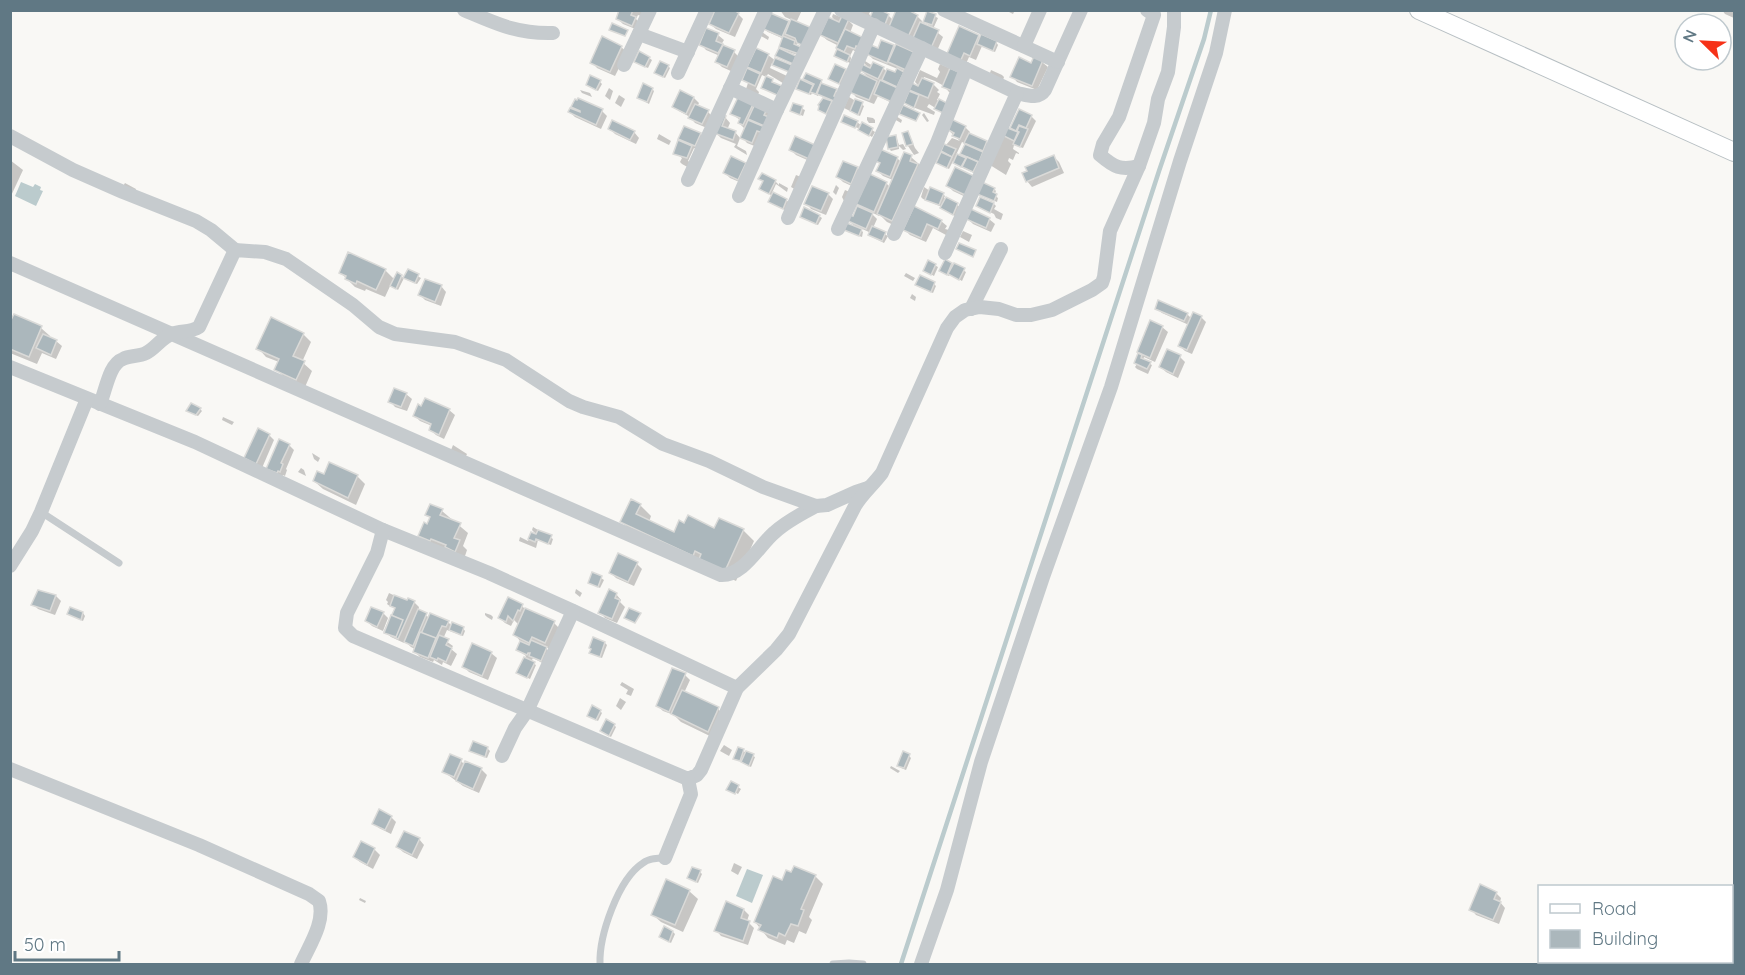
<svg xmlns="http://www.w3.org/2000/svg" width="1745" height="975" viewBox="0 0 1745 975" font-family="Quicksand,sans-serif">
<rect width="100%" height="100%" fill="#f9f8f5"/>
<!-- water -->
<g fill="#bbcbcd">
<polygon points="21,182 33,187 35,184 41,187 40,190 43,191 36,206 15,196"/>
<polygon points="747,869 763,875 752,903 736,896"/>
</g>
<!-- shadow -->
<g fill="#0003" fill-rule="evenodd">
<polygon points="621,10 643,10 641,16 638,15 636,19 641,24 638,30 623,24 617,18"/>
<polygon points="780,10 802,10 796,23 798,41 796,47 801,56 785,51 781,47 784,39 768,32 763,27 788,22 791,24 792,20 785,17"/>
<polygon points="844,10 871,10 869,14 872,17 888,15 893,20 917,16 922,21 921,24 932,29 925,21 928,13 938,18 933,29 943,37 936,53"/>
<polygon points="1005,10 1015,10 1013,14"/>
<polygon points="1722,10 1734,10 1734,18 1725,14"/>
<polygon points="738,14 743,19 735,37 716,29 710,24"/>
<polygon points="833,14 848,20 853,25 850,33 879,50 882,42 896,48 914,75 899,69 908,78 900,107 878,96 874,104 856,97 851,91 870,79 861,70 870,69 864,63 865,61 873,66 883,68 887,72 896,74 898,69 873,59 868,54 860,54 853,50 850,56 851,58 850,63 838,57 843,53 838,48 839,46 827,40 821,35 837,23 832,17"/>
<polygon points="960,28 980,38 996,42 998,45 995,52 982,46 976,60 969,57 965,66 948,56"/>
<polygon points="707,30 718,35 724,40 721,45 734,52 739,57 733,72 722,67 717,62 720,56 706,50 701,44"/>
<polygon points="762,32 769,37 768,40 761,36"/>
<polygon points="621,47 627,52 615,76 597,68 592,62"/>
<polygon points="768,55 792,73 775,66 772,63 770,68 787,76 786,85 768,74 766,77 762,75 756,89 759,92 758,95 746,89 748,83 743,80 756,74 749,67"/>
<polygon points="649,58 652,60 648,68 638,64"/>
<polygon points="1042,62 1048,67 1037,90 1017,82 1012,76 1032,65"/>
<polygon points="940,64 951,69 958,96 949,92 944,86 935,81 924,77 923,80 933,84 939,90 937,92 940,94 937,100 946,104 945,114 929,104 927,107 935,112 934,115 907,105 917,96 911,90 921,88 915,82 920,70 937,78 940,72 938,69"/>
<polygon points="668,66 670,68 665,78 656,73"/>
<polygon points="845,70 847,72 841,85 830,79"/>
<polygon points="991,70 1002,75 1004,77 1003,80 990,73"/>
<polygon points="807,75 821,81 823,84 822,85 838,93 834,101 826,98 833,105 829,115 822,112 820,105 825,97 819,94 818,96 812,93 811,95 798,88 803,82"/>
<polygon points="600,82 602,84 598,91 590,87"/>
<polygon points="609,88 613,91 610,100 605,96"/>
<polygon points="652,89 654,91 649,104 638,98"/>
<polygon points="580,90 590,93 592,97 582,93"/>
<polygon points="619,95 625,99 621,107 615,103"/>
<polygon points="741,95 771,115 757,147 747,143 742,137 745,129 739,123 740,120 732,114"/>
<polygon points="849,97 864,106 860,116 844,108"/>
<polygon points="694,98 699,103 697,107 708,112 713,117 707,128 695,123 690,117 679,111 673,106"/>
<polygon points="794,105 805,110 803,116 792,111"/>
<polygon points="573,107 602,111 607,116 601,129 575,117 570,112 581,114"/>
<polygon points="924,113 929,121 927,122 922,115"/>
<polygon points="896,116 902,120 901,123 894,119"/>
<polygon points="1031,116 1036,121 1023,148 1014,145 1013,149 1019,153 1019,154 1016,153 1013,160 1009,158 1008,161 1011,164 1006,175 990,165 1006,129 1018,134 1012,128"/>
<polygon points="725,117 730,123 727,130 735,132 740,138 737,146 746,151 747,155 737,149 734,147 736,144 721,138 716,133"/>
<polygon points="867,117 873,118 875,120 875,123 869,123 867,120"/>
<polygon points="857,122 862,126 863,124 875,132 872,137 858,128 845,124"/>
<path d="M 965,127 L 970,132 L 969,135 L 986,142 L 991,148 L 976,174 L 957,165 L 953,161 L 949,169 L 938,162 L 946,145 L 952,138 L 960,141 L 946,128 ZM 962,142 L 966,144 L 962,153 L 968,157 L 969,161 L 956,155 Z"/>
<polygon points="685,128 700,134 706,140 701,151 694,148 688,161 691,163 691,169 682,164 680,162 682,158 675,153 687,145 680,139"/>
<polygon points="610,129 634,132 639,138 636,144 615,134"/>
<polygon points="908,132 915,148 919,153 914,155 908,146 904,134"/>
<polygon points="659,134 671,141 669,145 657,139"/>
<polygon points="895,137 897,139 899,145 903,144 906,149 903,150 899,146 899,149 891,151 889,148"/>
<polygon points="796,138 814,163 796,155 791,150"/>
<polygon points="905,154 911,157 920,165 900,228 887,222 880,215 879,216 869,211 877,219 873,228 888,236 884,243 872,237 871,233 858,227 863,232 862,237 848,232 846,230 858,229 849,221 866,212 858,203 886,183 890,187 893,180 883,176 878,171 881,164 877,161 897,158 901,162"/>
<polygon points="1054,157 1059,162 1064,173 1032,187 1027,181"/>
<polygon points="10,160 23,170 10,198"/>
<polygon points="844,163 857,169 863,174 856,188 843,182 838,177"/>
<polygon points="746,164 751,169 744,184 730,178 725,173"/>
<polygon points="796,175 801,177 798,191 791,187"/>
<polygon points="775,181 779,185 779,183 788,188 787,192 776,184 772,193 789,202 785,210 772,204 770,202 773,196 763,191"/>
<polygon points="125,183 136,189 134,195 122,188"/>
<polygon points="978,183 970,199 953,191 948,186"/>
<polygon points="836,185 839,188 836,195 833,192"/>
<polygon points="924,187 930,191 943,194 945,196 944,198 957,205 960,207 955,216 944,210 942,207 923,199 921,197"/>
<polygon points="994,189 996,191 994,195 998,198 997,202 981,195"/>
<polygon points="845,190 852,193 845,203 842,197"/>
<polygon points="828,194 833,199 826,215 811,209 806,203"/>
<polygon points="981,199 994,204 996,206 994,209 1003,214 1001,220 996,218 994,214 977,206"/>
<polygon points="915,208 941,221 947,226 945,229 949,230 946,235 933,228 926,242 910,235 905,230"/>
<polygon points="819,216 822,218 818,225 804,219"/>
<polygon points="968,219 989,219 995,224 991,232 973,224"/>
<polygon points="963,231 972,235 969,242 960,237"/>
<polygon points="929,262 938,267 934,276 925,271"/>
<polygon points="952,264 966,272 962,281 950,274 949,276 941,271"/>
<polygon points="385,270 395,280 401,276 404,278 398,290 391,284 385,297 366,289 365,291 355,287 341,273"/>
<polygon points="408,271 421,278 417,284 407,280"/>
<polygon points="906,273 915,278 913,281 904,276"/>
<polygon points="934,284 936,286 933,293 919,287"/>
<polygon points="441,286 446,292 441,306 425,300 420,295"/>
<polygon points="912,294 916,297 915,301 910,298"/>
<polygon points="1156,308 1187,314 1192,319 1201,317 1206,322 1192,354 1185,351 1180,346 1189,325 1162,313"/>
<polygon points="15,316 41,328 50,336 49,338 56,341 62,346 56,359 42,353 37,364 10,353 10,325"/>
<polygon points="1162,327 1168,332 1155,362 1144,357 1143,360 1152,365 1148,374 1137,369 1135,367 1137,364 1135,362 1140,353"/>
<polygon points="303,334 311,342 302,362 312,371 305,387 284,377 276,369 279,362 266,357 258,348"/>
<polygon points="1180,357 1185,362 1178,378 1166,372 1161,367"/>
<polygon points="406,394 412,399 407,411 395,407 390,401"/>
<polygon points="200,409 202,411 198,416 188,411"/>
<polygon points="449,410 455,415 444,439 436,435 431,430 432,426 420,421 415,416"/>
<polygon points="223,417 234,422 232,425 222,420"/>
<polygon points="269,435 274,440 262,468 251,463"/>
<polygon points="289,445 294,450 286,469 287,470 285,476 283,475 282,477 268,468"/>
<polygon points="453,445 467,454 465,458 451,450"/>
<polygon points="312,453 320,458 318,462 314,459"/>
<polygon points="301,468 304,470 306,476 298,472"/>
<polygon points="324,476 357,476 365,484 356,505 323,489 314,481"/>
<polygon points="640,505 651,516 649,522 675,533 715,530 743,530 754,541 736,581 633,533 622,522"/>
<polygon points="442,511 468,533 463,546 467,550 464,559 428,544 420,536 428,526 431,519 427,515"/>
<polygon points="533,527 553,539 551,545 538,540 536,548 519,541 520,537 528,541 531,534 539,537 532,530"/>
<polygon points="637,564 642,569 634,586 616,578 611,573"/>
<polygon points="601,578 604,580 600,588 590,582"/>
<polygon points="576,589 582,593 580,597 575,593"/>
<polygon points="39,592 56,596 61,601 55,615 38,609 33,604"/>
<polygon points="389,593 408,602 414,602 419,607 418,611 430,618 448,622 452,626 463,628 465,631 463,636 447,630 443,639 453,646 451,649 457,654 451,666 443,662 442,665 434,660 433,662 420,657 414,651 415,649 411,647 405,641 404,643 391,637 385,632 396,609 392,605 391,607 387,604 388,602 386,600"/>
<polygon points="616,594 621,600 620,602 625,607 617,623 605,618 600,612"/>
<polygon points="509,599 522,606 528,612 554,623 562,631 554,651 544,646 551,654 546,665 533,658 531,662 536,665 530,679 518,673 526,656 518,650 521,642 515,635 519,625 514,620 511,626 505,623 500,618"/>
<polygon points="83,613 85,616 83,621 69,614"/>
<polygon points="383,613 388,618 383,631 372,626 367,621"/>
<polygon points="485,613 491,615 493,617 492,620 487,617 485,615"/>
<polygon points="605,643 607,645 602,658 591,653"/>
<polygon points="491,653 497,658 488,680 469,672 464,667"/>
<polygon points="685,675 690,680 684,693 718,709 726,717 716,739 681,722 674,715 663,711 658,706"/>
<polygon points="622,682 634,689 631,696 626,694 628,690 620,685"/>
<polygon points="620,698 626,702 621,710 616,706"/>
<polygon points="600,711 602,713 598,721 591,717"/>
<polygon points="614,725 616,727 611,737 601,731"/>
<polygon points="724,745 732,750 729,756 720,751"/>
<polygon points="487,748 490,751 487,758 471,751"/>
<polygon points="739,749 755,757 751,767 735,758"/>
<polygon points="909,756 911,758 906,770 901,768 899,765"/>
<polygon points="461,761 465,765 466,763 482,770 487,775 479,793 463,786 444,772"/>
<polygon points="891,766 900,771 898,773 890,768"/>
<polygon points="731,783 741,789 738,794 729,789"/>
<polygon points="391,817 396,822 391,834 379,828 374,823"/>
<polygon points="419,839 424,845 417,859 403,852 398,847"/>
<polygon points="362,843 375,850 380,855 373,869 360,862 354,857"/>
<polygon points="734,863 742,867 738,875 731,871"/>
<polygon points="700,872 702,874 698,883 689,878"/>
<polygon points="815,876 823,884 809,917 812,920 806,934 799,931 794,943 787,940 785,945 768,938 755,922 783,882"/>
<polygon points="689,891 698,899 683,932 661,922 652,914"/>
<polygon points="1496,893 1501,898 1500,902 1505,908 1499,924 1476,915 1471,909"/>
<polygon points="360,898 366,901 365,903 359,900"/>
<polygon points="744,910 749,915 747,921 754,928 748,945 721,936 716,930"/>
<polygon points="673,932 675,934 671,943 661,937"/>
</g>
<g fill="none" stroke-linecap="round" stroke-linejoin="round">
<!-- stream -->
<polyline stroke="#bbcbcd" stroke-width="4.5" points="901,964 1159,171 1204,39 1211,10"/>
</g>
<!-- building -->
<g fill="#abb7bc" stroke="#dadad8" stroke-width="1.5">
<polygon points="619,10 633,10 631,15 636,17 632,26 616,19"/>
<polygon points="715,10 734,10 739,13 729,33 709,24"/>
<polygon points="873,10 881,10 889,14 884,27 869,20"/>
<polygon points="896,10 908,10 918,15 908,37 888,29"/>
<polygon points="927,11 936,14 932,25 923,22"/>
<polygon points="768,12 789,21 782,37 761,28"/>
<polygon points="842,16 849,19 838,43 820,35 828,17 839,22"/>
<polygon points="791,19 812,28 804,46 797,43 795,38 785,34"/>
<polygon points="920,22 939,30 931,48 912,40"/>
<polygon points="612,23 628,30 625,36 609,30"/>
<polygon points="959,26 979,35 970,56 964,53 960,62 946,56"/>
<polygon points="706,28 719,33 716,41 723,44 718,53 699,45"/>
<polygon points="845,29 866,39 862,48 856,46 855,49 847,46 844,52 836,48"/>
<polygon points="981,34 997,41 993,51 977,44"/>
<polygon points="602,36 622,46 610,72 590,63"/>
<polygon points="783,36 795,41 794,44 801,47 799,54 779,47"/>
<polygon points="881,40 894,45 887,63 866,54 871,45 878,48"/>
<polygon points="896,44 916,53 908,71 888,62"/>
<polygon points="723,45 735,50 727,67 715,62"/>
<polygon points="756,48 769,54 761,73 747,67"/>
<polygon points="779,48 796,56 793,64 775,56"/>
<polygon points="837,49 850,55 847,62 834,56"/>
<polygon points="639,51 650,57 645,67 634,62"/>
<polygon points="1034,56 1043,60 1032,86 1010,77 1019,57 1031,63"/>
<polygon points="775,58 792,65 789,72 772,65"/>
<polygon points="660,61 669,65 663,77 654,73"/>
<polygon points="873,62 884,67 878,79 859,70 862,64 870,68"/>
<polygon points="835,64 846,69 839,84 828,79"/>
<polygon points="747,68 760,74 755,86 742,80"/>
<polygon points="897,68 904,72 897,87 882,80 887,69 895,72"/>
<polygon points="950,68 961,73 953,91 942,87"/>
<polygon points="858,72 877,81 869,100 849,92"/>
<polygon points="806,73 822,80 816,94 810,92 814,84 803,79"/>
<polygon points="590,75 601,80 596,90 586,85"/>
<polygon points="766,76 773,79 772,82 782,86 777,95 761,88"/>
<polygon points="922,78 934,83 928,98 909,90 912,83 918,86"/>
<polygon points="800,79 813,85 809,94 796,89"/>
<polygon points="880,80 900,89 894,103 874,94"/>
<polygon points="643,83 653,88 647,102 637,98"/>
<polygon points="821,83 837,89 834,96 838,97 836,102 817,94"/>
<polygon points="680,90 694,97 686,114 672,107"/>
<polygon points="909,91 919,95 914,108 904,103"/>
<polygon points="740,93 755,100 743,125 738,123 740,118 730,114"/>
<polygon points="578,98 603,109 596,125 568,112 570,108 580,112 580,111 571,107 575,99 577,100"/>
<polygon points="823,98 832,101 826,114 818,110 819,106 818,105"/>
<polygon points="855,99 863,102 858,115 850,111"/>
<polygon points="939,99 947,103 943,113 934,109"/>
<polygon points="793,103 803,106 800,115 790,111"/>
<polygon points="695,104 709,110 702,124 688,118"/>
<polygon points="755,104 767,109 764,115 771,118 767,127 748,119"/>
<polygon points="903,105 920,113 916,121 899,114"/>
<polygon points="1019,109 1032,115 1026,128 1019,125 1016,131 1010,128"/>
<polygon points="721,114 726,116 722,126 736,131 733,140 714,133"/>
<polygon points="844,115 858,121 855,128 841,122"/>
<polygon points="949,118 966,126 960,139 952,136 954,133 945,128"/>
<polygon points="612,120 635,131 630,140 608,129"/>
<polygon points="748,120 765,127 763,133 757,131 752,143 740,138"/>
<polygon points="862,122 873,128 869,136 858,130"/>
<polygon points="684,126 701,133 695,146 678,139"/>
<polygon points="1019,126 1028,129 1020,147 1013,144 1019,132 1017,131"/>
<polygon points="1005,127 1018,132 1014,141 1002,135"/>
<polygon points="908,131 913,144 906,146 902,133"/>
<polygon points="969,133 987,141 983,151 964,143"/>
<polygon points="896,135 898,147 888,149 886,137"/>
<polygon points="795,136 815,145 809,159 789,150"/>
<polygon points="678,140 692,146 687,158 673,154"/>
<polygon points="944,144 956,149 952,157 941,151"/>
<polygon points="965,144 983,152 979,162 960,154"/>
<polygon points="880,149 898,157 890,177 876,171 880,163 875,161"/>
<polygon points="904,152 912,155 910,161 918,164 892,221 877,214"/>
<polygon points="941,152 952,157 947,168 936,163"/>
<polygon points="957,154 966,158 961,167 953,163"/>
<polygon points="1054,155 1059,168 1026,182 1022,173 1027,171 1025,167"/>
<polygon points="731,156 746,163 738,180 723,173"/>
<polygon points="967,157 978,162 973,172 962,167"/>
<polygon points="843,161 858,167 851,184 836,177"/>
<polygon points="955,167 974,176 965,195 946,186"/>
<polygon points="762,173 776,180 769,194 759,189 763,181 758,179"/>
<polygon points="870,174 887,182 874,212 856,204"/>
<polygon points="982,182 995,188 993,192 997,194 994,201 977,194"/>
<polygon points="812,186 829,193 821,211 804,204"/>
<polygon points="930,187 944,193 939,205 925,200"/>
<polygon points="773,192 787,199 783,209 768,202"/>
<polygon points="946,197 958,203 953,215 940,208"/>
<polygon points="980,197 994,203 990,213 976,206"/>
<polygon points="857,206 873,213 866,229 848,221 850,215 853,216"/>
<polygon points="914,206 942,220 938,229 927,224 921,238 903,230"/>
<polygon points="804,207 820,215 816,224 800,217"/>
<polygon points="971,209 990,218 986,228 966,219"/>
<polygon points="847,223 862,229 859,236 844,230"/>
<polygon points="872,226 886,232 882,241 868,235"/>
<polygon points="959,243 976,250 973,257 956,249"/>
<polygon points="348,252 386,269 376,290 357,281 356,284 345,279 346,276 339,273"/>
<polygon points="945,259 952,263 947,275 939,271"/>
<polygon points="928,260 936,264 931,275 923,271"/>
<polygon points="954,263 965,268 959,280 948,274"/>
<polygon points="408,269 419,274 415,283 403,278"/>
<polygon points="397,272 402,275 396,289 390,286"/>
<polygon points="920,275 935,282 931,292 915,285"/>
<polygon points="425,279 442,285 435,302 418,295"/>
<polygon points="1158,300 1188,313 1184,321 1155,309"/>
<polygon points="1193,312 1202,316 1187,350 1178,346"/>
<polygon points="14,314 42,326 29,357 10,349 10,322"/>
<polygon points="271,317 304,333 293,356 305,361 296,380 274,370 279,359 256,349"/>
<polygon points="1150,320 1163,326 1150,358 1137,352"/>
<polygon points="43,334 57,340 51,355 36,348"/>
<polygon points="1167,349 1181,355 1173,374 1159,367"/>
<polygon points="1138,353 1142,355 1141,358 1151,362 1147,369 1134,363"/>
<polygon points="394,388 407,393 401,407 388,402"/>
<polygon points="425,398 450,409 439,435 429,430 431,424 413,416 418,404 421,406"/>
<polygon points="191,403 201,408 196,415 186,411"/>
<polygon points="258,428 270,434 256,464 244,458"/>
<polygon points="279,439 290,444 281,463 283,464 280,472 278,471 277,473 266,469"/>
<polygon points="329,462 358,475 348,498 313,481 317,471 324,474"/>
<polygon points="631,499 641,504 636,514 674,532 679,520 684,523 688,515 714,528 719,518 744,529 725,571 699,559 701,554 695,551 693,556 620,522"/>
<polygon points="430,504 443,509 440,515 461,523 454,538 460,540 455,552 445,547 446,545 431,539 430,541 418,536 424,522 427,524 430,517 425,515"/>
<polygon points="538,530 552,535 548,544 536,539 535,542 528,539 531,532 536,534"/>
<polygon points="618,553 638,562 628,582 609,573"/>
<polygon points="592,572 602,576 598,587 588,583"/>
<polygon points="609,589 617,593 615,598 620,600 612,619 598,613"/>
<polygon points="38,590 56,595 50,611 31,605"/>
<polygon points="394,595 407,600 408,598 415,601 398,639 384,632 395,608 390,606"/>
<polygon points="508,597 523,604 520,611 518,610 513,621 508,616 506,622 498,618"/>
<polygon points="70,607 83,612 81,620 67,614"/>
<polygon points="371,607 384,612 377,627 365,621"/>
<polygon points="525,608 555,621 545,643 532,637 529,643 513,635"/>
<polygon points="629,608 641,613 635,623 624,618"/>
<polygon points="418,609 427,613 413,646 404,642"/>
<polygon points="430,613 449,621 446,627 442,626 428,656 414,650"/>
<polygon points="391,615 403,620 396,637 384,633"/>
<polygon points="452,622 464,627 461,635 449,630"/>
<polygon points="420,632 436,638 428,658 413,652"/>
<polygon points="439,635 449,639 446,645 452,648 446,662 438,658 437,660 430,657"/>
<polygon points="593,637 605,642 600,657 589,653 591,649 589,648"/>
<polygon points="531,640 547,647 541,661 529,656 530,653 528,653 527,655 516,650 520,641 529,645"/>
<polygon points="472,643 492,652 482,676 462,667"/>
<polygon points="524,657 535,662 527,678 516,673"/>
<polygon points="672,668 686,673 669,712 656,706"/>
<polygon points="682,690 719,707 708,732 671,714"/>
<polygon points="592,705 601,710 596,720 587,716"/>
<polygon points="606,719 615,724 609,736 600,731"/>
<polygon points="473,741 488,747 485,757 469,751"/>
<polygon points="738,747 744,749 740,761 733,759"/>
<polygon points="746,751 754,754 749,766 741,762"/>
<polygon points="903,751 910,754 904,768 897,766"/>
<polygon points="450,754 462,759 454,777 442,772"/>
<polygon points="465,761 482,768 473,789 456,781"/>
<polygon points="731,781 739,785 735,794 726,790"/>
<polygon points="379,809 392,816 385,830 372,824"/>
<polygon points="404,831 420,838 412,855 396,847"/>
<polygon points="361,841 375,848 367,865 353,857"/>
<polygon points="794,866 816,875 801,909 804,910 798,926 791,924 785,936 779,933 777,938 758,930 761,925 754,922 773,876 782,880 786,870 791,872"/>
<polygon points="692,867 701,870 696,882 687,878"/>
<polygon points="666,879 690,890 675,925 651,915"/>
<polygon points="1480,884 1497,892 1494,899 1501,902 1493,920 1469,910"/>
<polygon points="726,901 744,909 741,918 750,921 743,941 714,931"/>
<polygon points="664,926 673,931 669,942 659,937"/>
</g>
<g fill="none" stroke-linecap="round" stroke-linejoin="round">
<!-- secondary casing -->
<g stroke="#b7bfc3" stroke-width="20">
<polyline id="secondary" points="1419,10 1734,152"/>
</g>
<!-- service -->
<g stroke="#c6cbce" stroke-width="7">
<polyline points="41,512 119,563"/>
<path d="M 600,964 C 599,936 618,879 643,863 C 649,858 658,858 665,858"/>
<polyline points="833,964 849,963 863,964"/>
</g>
<!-- minor -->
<g stroke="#c6cbce" stroke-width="14">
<path d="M 464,10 C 497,24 517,34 553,33"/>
<path d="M 841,10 L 1017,93 C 1027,95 1038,100 1045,90 L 1081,10"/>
<polyline points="944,10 1058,62"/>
<polyline points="639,34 688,52"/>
<polyline points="1024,46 1040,10"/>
<polyline points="624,65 650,10"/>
<polyline points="678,73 707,10"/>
<polyline points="730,88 777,110"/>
<polyline points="10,136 73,170 123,192 196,221 211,230 235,250"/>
<path d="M 1139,166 C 1121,171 1114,167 1100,155 L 1103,144 L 1119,117 L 1154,15 L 1147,10"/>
<polyline points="688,180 766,10"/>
<polyline points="739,196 777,110 825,10"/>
<polyline points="788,218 874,25"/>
<polyline points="838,229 922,48"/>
<polyline points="894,234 937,143 966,69"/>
<polyline points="945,253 1017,93"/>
<path d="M 10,263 L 721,575 C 744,576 759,545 775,532 C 787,521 801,514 816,506"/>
<polyline points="971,309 1001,249"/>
<polyline points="10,367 195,442 383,530 489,573 573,611 737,688"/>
<path d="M 100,404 C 106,390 109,364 123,359 C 130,355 138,357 146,353 C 155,349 162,337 172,334 C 181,330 190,333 199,327 L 235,250 L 265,252 L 286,259 L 353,305 L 379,327 L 395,334 L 455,342 L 506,360 L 569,401 L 583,407 L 619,417 L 663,444 L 709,461 L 763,487 L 816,506 L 827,505 L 856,492 L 868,488"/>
<path d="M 383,530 L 377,553 L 347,613 L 345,628 L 353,636 L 688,779 L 697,775 L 701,770 L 737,688 L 776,650 L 789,634 L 855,506 C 862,494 873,485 882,473 L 947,328 L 955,317 L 965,310 L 980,307 L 999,309 L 1016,315 L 1031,315 L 1052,310 L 1092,290 L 1102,283 L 1104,277 L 1110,231 L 1139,166 L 1154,123 L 1158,99 L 1168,72 L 1174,27 L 1174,10"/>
<polyline points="10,566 32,531 41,512 87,399"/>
<polyline points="502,756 515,728 527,711 573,611"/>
<path d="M 10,769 L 199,845 L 309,894 L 319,901 C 326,921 309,946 301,964"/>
<polyline points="665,858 691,794 688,779"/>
<polyline points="921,964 947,890 981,762 1043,577 1111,387 1180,161 1216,53 1225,10"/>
</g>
<!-- secondary -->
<use href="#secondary" stroke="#fff" stroke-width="18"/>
</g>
<!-- border -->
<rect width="1745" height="975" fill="none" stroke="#607884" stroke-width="24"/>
<!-- legend -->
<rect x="1538" y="885" width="195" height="78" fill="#ffffff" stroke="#bfc9ce" stroke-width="1.5"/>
<rect x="1550" y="904" width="30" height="9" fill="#ffffff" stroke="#bfc9ce" stroke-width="1.5"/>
<text x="1592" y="915" font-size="18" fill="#607884">Road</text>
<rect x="1550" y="930" width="30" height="18" fill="#abb7bc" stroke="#bfc9ce" stroke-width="1.5"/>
<text x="1592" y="945" font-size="18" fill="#607884">Building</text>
<!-- north arrow -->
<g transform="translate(1703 42) rotate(294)"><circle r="28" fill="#ffffff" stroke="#bfc9ce" stroke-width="1.5"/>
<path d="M0-4.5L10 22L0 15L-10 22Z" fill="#f63218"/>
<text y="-9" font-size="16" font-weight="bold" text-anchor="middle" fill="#607884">N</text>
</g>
<!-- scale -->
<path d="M15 951v9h104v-9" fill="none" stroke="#607884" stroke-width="3"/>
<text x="24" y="951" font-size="18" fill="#607884" stroke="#ffffff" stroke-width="4.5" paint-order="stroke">50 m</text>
</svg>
